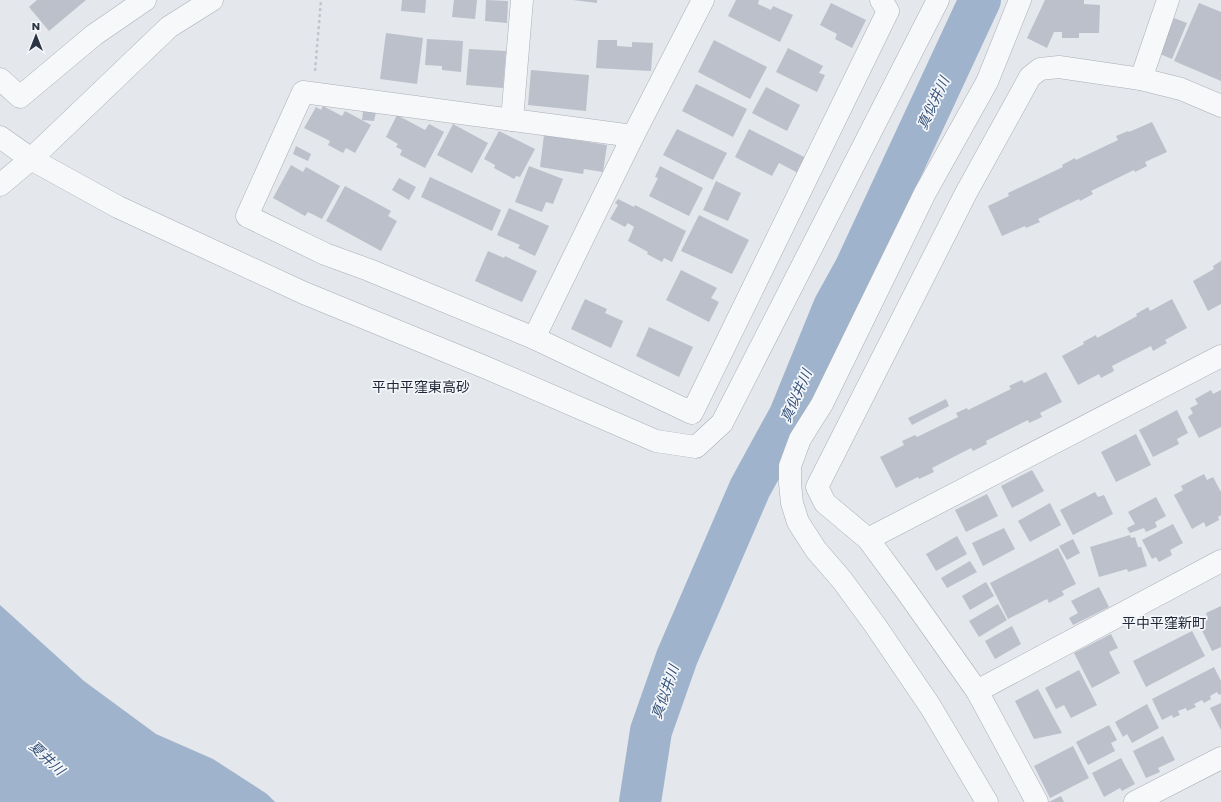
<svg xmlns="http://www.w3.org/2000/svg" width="1221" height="802" viewBox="0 0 1221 802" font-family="Poppins,'Noto Sans JP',sans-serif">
<rect width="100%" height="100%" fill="#e4e7ec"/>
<!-- water -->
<polygon fill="#9fb4cc" points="0,605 84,681 156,734 213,759 267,794 275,802 0,802"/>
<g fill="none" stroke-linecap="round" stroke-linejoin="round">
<!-- river -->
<polyline stroke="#9fb4cc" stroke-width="42" points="640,802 651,731 677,657 750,488 790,415 834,307 855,269 980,0"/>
</g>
<!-- building -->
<g fill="#bbc0ca">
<polygon points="37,0 86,0 49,31 29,7"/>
<polygon points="402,0 426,0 425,13 401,11"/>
<polygon points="454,0 477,0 475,19 452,17"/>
<polygon points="486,0 508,1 507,23 485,21"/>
<polygon points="573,0 597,0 597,3"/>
<polygon points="736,0 759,0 758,4 771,10 773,6 793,15 780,42 728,16"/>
<polygon points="1045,0 1084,0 1084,4 1100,5 1099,33 1079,33 1079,38 1062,38 1062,32 1054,32 1047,48 1027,38"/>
<polygon points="831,3 866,20 852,48 835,39 837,34 820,25"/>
<polygon points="1199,3 1221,12 1221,81 1174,61"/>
<polygon points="1174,18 1187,23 1172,59 1160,54"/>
<polygon points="386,33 423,38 417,84 380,79"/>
<polygon points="427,39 463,41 461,72 442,70 442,66 425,65"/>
<polygon points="598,40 617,40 617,46 632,47 632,42 653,43 651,71 596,68"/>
<polygon points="714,40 767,67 750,99 698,72"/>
<polygon points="788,48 823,66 819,73 825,75 817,92 776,72"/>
<polygon points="469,49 506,51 503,88 466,85"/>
<polygon points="531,70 589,75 586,111 528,105"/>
<polygon points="696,84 747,109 733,137 682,111"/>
<polygon points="766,87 800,105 787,131 752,113"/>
<polygon points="323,106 342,116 345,111 371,125 355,153 346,148 343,153 328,145 330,141 304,128 316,107 321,110"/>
<polygon points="363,111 376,112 374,121 362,120"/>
<polygon points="397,115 425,130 429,124 444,132 425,168 400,155 402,150 396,147 398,144 386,137"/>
<polygon points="1152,122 1167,152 1145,162 1147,166 1135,172 1134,170 1091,191 1093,194 1080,201 1079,199 1038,219 1040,222 1026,228 1025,226 1002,236 988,206 1009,196 1008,193 1063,167 1062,165 1075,158 1076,160 1118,140 1116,136 1128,131 1129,132"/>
<polygon points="453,124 488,143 472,173 437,155"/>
<polygon points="677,129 727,153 713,180 663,155"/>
<polygon points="749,129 806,158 798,173 779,163 772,176 735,157"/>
<polygon points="499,131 535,149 520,177 516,176 514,179 494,168 495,165 484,159"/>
<polygon points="544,135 607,145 603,172 584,169 583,174 540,167"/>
<polygon points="296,146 311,154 308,161 293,154"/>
<polygon points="291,165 303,172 306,167 340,186 322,219 308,212 305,216 273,198"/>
<polygon points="529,166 563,179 553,204 546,202 542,212 515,202"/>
<polygon points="660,166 703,188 689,216 649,196 658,178 655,177"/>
<polygon points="430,177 501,210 492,231 421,197"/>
<polygon points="399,178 416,187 409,200 392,190"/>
<polygon points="716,181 741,193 728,221 703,210"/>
<polygon points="345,186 391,211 388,216 397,221 381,251 326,221"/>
<polygon points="618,199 634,207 635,205 686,231 672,262 664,258 662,262 647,254 648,252 628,241 634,227 628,223 625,227 610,219 618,205 615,203"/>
<polygon points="509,208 549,226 535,256 518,248 520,245 497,235"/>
<polygon points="699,215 749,240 732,274 681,251"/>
<polygon points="488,251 504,258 505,256 537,271 522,302 475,281"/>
<polygon points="1221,261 1221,304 1208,311 1193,281 1214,269 1213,266"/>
<polygon points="681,270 717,288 711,298 719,302 709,322 666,300"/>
<polygon points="585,299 607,309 605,313 623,321 611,348 571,329"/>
<polygon points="1172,299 1187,328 1165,340 1167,343 1153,351 1151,346 1112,366 1114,371 1101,378 1099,374 1078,385 1062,356 1084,344 1083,342 1096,335 1097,338 1137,316 1136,314 1148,307 1150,311"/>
<polygon points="649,327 693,347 679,377 636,356"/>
<polygon points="1046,372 1062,402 1040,413 1042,417 1029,423 1028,420 986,441 987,444 973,451 971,448 932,468 934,472 919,479 918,477 896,488 880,457 904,445 902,441 915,435 917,437 958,417 956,413 967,408 968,410 1011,389 1009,386 1022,380 1024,383"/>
<polygon points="1211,390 1213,394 1221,390 1221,427 1199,438 1188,417 1193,413 1190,408 1198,404 1195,399"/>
<polygon points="946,399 949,406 912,425 908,418"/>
<polygon points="1177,410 1188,433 1177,439 1179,444 1153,457 1139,430"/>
<polygon points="1136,434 1151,465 1116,482 1101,452"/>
<polygon points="1032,470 1044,491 1012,508 1001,486"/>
<polygon points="1204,474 1207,480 1213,477 1221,492 1221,515 1218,517 1219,520 1206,527 1204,522 1192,529 1174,495 1183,490 1181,486"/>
<polygon points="1095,492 1098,497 1104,495 1113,514 1073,535 1060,510"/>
<polygon points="987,494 998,516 966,532 955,510"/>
<polygon points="1156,497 1166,516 1155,522 1157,527 1146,532 1144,528 1130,533 1127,528 1135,524 1128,512"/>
<polygon points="1050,503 1061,525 1030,542 1018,521"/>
<polygon points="1173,524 1183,543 1170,550 1172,555 1159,562 1156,557 1152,559 1142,540"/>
<polygon points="1004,528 1015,549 983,566 972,543"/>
<polygon points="1130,535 1131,538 1135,537 1138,547 1141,547 1147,566 1128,572 1127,569 1099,577 1090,547"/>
<polygon points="957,536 967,554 936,571 926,554"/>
<polygon points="1073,539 1080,553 1067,560 1059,546"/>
<polygon points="1058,548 1076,584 1062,591 1064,595 1049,603 1047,599 1008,619 990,583"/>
<polygon points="970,561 977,572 947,588 941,578"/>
<polygon points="986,582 994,596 970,610 962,596"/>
<polygon points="1099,587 1109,607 1073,625 1069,618 1078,613 1071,601"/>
<polygon points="998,604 1007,620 979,637 969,621"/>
<polygon points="1221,606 1221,647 1212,651 1198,622 1208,618 1206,613"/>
<polygon points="1012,626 1021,644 995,659 985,641"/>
<polygon points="1192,631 1205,656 1146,687 1133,661"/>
<polygon points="1111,634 1118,648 1109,652 1120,673 1092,688 1074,653"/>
<polygon points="1214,667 1221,681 1221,694 1219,695 1217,692 1210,696 1211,699 1204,703 1202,700 1194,704 1196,707 1187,711 1186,708 1178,711 1180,715 1173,718 1172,715 1162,720 1152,699"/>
<polygon points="1079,670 1097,705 1071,718 1064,705 1056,709 1045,688"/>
<polygon points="1038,689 1062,733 1034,739 1015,701"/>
<polygon points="1221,703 1221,730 1210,708"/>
<polygon points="1147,704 1159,728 1132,743 1127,734 1123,737 1115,722"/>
<polygon points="1109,725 1117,740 1111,743 1115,751 1088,765 1076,742"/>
<polygon points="1163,736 1175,760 1158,768 1160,772 1146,778 1133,751"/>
<polygon points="1073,746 1089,778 1050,798 1034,766"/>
<polygon points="1121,758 1135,784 1122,791 1120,788 1104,797 1092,773"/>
<polygon points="1061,796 1064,802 1049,802"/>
</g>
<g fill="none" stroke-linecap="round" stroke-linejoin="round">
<!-- minor casing -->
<g stroke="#a9aeb7" stroke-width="23">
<g id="minor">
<polyline points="0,79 20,97 94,35 145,0"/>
<polyline points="1141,79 1168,0"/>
<polyline points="512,120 522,0"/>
<polyline points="633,136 303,92 247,216 325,254 369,270 534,338 692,413 888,11 881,0"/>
<polyline points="0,137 31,159 118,207 304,293 487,368 656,441 696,447 722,423 938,0"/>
<polyline points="534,338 633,136 703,0"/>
<polyline points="868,539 1221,356"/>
<polyline points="977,691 1221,561"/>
<polyline points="987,802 930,706 875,625 842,580 816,550 798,522 792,503 790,483 790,466 800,439 822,404 925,193 987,82 1020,0"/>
<polyline points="1037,802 977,691 907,592 868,539 825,503 817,487 966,193 1030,77 1040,69 1059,67 1141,79 1181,89 1221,106"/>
<polyline points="1135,802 1221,758"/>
</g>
</g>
<!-- tertiary casing -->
<g stroke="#a9aeb7" stroke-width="23">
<polyline id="tertiary" points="0,185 31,159 169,27 212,0"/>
</g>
<!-- path -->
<polyline stroke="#c2c5cb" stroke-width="2.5" stroke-dasharray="3 3" stroke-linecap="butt" points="315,71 321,0"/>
<!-- minor -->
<use href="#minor" stroke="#f7f8fa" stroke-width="22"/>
<!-- tertiary -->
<use href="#tertiary" stroke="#f7f8fa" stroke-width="22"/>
</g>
<g text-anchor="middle" stroke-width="3.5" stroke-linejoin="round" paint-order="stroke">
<!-- water labels -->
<g font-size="14" font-style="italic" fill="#34527a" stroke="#f4f6f9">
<text transform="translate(933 103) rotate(-65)" y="5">真似井川</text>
<text transform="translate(796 396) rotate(-66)" y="5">真似井川</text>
<text transform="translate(665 692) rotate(-71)" y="5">真似井川</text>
<text transform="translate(47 758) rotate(43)" y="5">夏井川</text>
</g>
<!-- neighbourhood labels -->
<g font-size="14" fill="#1d2536" stroke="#f4f6f9">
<text x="421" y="392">平中平窪東高砂</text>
<text x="1164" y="628">平中平窪新町</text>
</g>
</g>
<!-- north arrow -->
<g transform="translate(36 36)" stroke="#f4f6f9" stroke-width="3" paint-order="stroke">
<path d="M0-3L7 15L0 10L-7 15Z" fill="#2b3445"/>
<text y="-6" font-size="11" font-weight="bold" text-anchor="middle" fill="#2b3445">N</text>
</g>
</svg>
